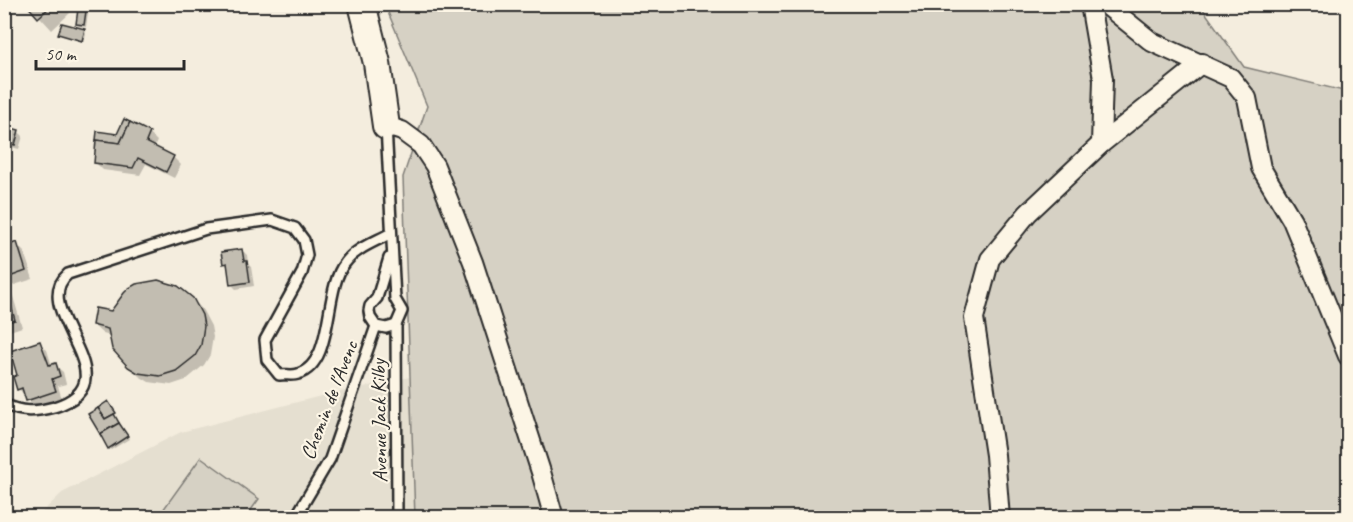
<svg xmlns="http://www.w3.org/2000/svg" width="1353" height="522" viewBox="0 0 1353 522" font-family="Caveat,sans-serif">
<rect width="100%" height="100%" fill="#f4edde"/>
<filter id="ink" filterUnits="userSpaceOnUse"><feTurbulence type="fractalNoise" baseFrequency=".0167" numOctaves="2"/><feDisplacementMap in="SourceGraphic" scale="12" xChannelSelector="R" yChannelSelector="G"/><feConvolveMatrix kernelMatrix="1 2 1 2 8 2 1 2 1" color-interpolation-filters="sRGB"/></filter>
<g filter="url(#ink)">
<!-- built -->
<polygon fill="#e5dfd0" points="410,377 415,517 36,518 62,493 181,432 317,397"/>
<!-- green -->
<g fill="#d6d1c4" stroke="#807e78" stroke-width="1.5">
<polygon points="385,5 1200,5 1244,67 1348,92 1348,517 415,517 403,177 427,106"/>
<polygon points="201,457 259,499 246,517 158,517"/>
</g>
<!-- shadow -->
<g fill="#0003">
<polygon points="28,4 71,4 66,9 70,13 52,30"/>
<polygon points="86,12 88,14 86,27 79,26 77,23"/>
<polygon points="84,30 86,33 84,42 60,34"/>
<polygon points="4,115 9,120 7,128 18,131 23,136 19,149 4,145"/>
<polygon points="125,121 150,134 157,141 154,148 173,157 181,165 174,178 146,164 140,175 103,170 95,162 118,135"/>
<polygon points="16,244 24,252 33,279 8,287 12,293 22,327 4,333 4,248"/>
<polygon points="242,250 247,255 248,264 251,267 254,286 236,289 231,284 229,268 224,263"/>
<polygon points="192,299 202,309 211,326 213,337 210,355 204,365 186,380 171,385 149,382 139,376 129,366 111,336 103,334 93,325 111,313"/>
<polygon points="39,343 47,350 52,366 55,365 63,372 66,384 58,386 62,399 35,407 19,389"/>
<polygon points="110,405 129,439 111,450 109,448"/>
</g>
<!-- building -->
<g fill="#c2bdb1" stroke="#2b2b2b" stroke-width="1.5">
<polygon points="26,4 53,4 38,18"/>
<polygon points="78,9 86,11 84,25 76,24"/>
<polygon points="62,23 85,29 82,41 58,34"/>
<polygon points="124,119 130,122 120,143 96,140 97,131 117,134"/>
<polygon points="130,122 150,132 146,142 174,156 166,172 138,158 133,168 94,163 96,140 120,143"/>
<polygon points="4,126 19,130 15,145 4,142"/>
<polygon points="17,242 26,271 4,279 4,247"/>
<polygon points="242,249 244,261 247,261 250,282 230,285 227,263 223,264 221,252"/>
<polygon points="158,280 178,286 193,298 202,315 204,326 201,345 195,356 176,371 160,376 138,373 128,367 112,349 108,329 92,325 95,308 111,311 124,293 129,288 136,284"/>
<polygon points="5,284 15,320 4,323 4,284"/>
<polygon points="40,341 49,365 56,363 60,376 52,379 56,391 26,401 22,388 17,390 13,377 17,375 10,351"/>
<polygon points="108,401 116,413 105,419 98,408"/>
<polygon points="98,408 105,419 114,414 119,423 100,434 88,414"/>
<polygon points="119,423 128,436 108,449 100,434"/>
</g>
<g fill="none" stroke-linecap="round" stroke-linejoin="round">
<!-- lane casing -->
<g stroke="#2b2b2b" stroke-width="14">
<g id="lane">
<polyline points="386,126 395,299 402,311 396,325 397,518"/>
<polyline points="389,258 377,298 370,306 369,311 370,317 376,326 386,328 396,325"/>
<path d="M 4,404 C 22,413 35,412 54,407 C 136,382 26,310 68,274 L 206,229 L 272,220 L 295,228 L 304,240 L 307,255 L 302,273 L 265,340 L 267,360 L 279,375 C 285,374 293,376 298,374 C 335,363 323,290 345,263 C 356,248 375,242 391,233"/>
<polyline points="295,518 330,459 376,326"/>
</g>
</g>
<!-- street casing -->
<g stroke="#2b2b2b" stroke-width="22">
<g id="street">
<polyline points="1090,4 1103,79 1101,144"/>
<polyline points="1105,4 1152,42 1231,78 1247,98 1261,168 1292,220 1348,356"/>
<polyline points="386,126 402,131 421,145 435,166 473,262 541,472 554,518"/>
<polyline points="1000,518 995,455 974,318 990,259 1028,213 1101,144 1202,63"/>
</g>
</g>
<!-- secondary casing -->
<g stroke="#2b2b2b" stroke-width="30">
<polyline id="secondary" points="362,4 377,63 386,126"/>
</g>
<!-- lane -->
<use href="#lane" stroke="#fcf5e5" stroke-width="9"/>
<!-- street -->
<use href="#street" stroke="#fcf5e5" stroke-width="18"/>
<!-- secondary -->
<use href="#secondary" stroke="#fcf5e5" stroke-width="26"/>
</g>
</g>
<g text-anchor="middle" stroke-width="4.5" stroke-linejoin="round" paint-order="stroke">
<!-- street labels -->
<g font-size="21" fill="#2b2b2b" stroke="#fcf5e5">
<text transform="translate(329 400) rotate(-69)" y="7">Chemin de l'Avenc</text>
<text transform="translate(379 421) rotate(-91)" y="7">Avenue Jack Kilby</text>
</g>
</g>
<!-- margin -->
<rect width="1353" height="522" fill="none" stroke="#fcf5e5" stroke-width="24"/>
<rect x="12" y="12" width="1329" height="498" fill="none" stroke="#2b2b2b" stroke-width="2" filter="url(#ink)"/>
<!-- scale -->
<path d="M36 60v9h148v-9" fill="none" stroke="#2b2b2b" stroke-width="3"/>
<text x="45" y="60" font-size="18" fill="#2b2b2b" stroke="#fcf5e5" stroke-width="4.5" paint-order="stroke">50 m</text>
</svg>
